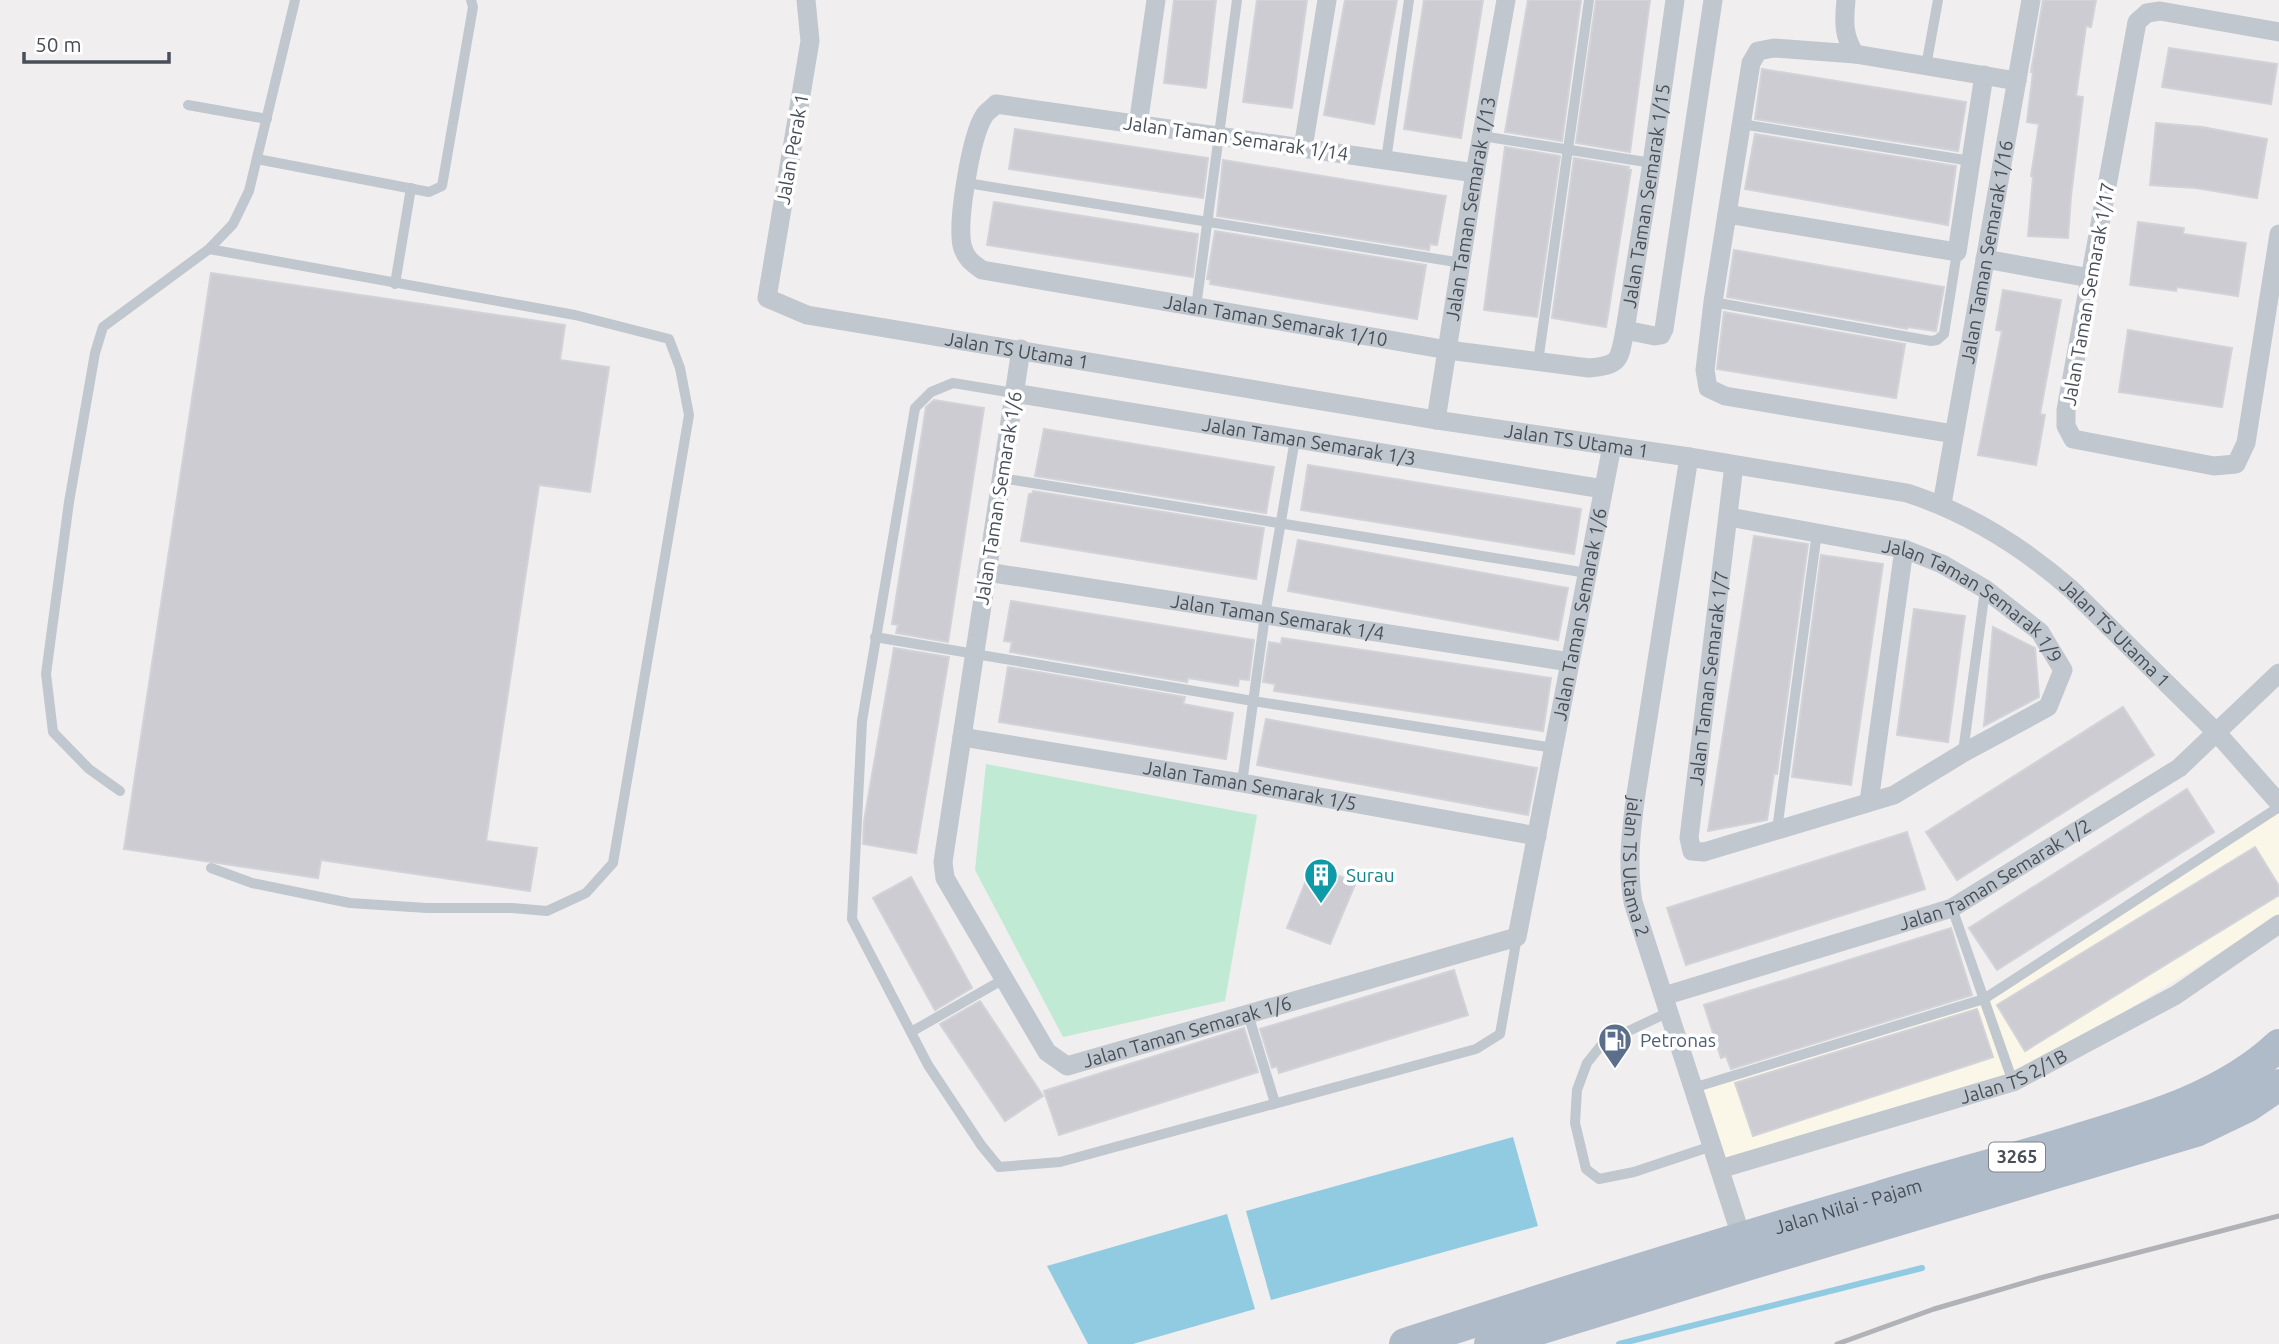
<svg xmlns="http://www.w3.org/2000/svg" width="2279" height="1344" viewBox="0 0 2279 1344" font-family="Ubuntu,sans-serif">
<rect width="100%" height="100%" fill="#f0eeee"/>
<!-- commercial -->
<polygon fill="#faf6e8" points="2279,808 2279,916 2010,1083 1717,1171 1688,1088 1984,996"/>
<!-- green -->
<polygon fill="#c0ead3" points="986,764 1257,815 1225,1001 1063,1037 975,870"/>
<!-- water -->
<g fill="#91cbe2">
<polygon points="1513,1137 1538,1226 1271,1300 1246,1211"/>
<polygon points="1227,1214 1255,1309 1133,1344 1088,1344 1047,1266"/>
</g>
<g fill="none" stroke-linecap="round" stroke-linejoin="round">
<!-- stream -->
<polyline stroke="#91cbe2" stroke-width="6" points="1619,1344 1922,1268"/>
</g>
<!-- building -->
<g fill="#ccccd2" stroke="#d2d3d8" stroke-width="2">
<polygon points="1174,0 1216,0 1206,88 1164,83"/>
<polygon points="1257,0 1307,0 1292,108 1243,102"/>
<polygon points="1345,0 1397,0 1374,124 1324,115"/>
<polygon points="1424,0 1483,0 1461,138 1404,129"/>
<polygon points="1528,0 1581,0 1562,141 1505,132"/>
<polygon points="1596,0 1650,0 1630,152 1576,143"/>
<polygon points="2043,0 2096,0 2091,27 2086,26 2076,96 2083,97 2071,196 2068,238 2028,236 2033,177 2031,176 2039,124 2027,122 2033,72 2031,72"/>
<polygon points="2169,48 2277,64 2271,104 2162,87"/>
<polygon points="1762,69 1966,102 1958,151 1755,119"/>
<polygon points="2156,123 2202,127 2267,139 2257,198 2196,188 2150,185"/>
<polygon points="1015,129 1208,158 1203,198 1009,169"/>
<polygon points="1755,134 1956,166 1948,225 1745,189"/>
<polygon points="1505,147 1560,156 1537,317 1484,310"/>
<polygon points="1574,158 1629,167 1628,170 1631,170 1606,327 1552,318"/>
<polygon points="1223,160 1446,196 1437,245 1430,244 1429,250 1217,216"/>
<polygon points="994,202 1198,234 1193,277 987,245"/>
<polygon points="2138,222 2184,228 2183,234 2246,243 2238,296 2177,287 2176,291 2130,285"/>
<polygon points="1215,231 1426,265 1417,319 1210,284 1211,280 1207,279"/>
<polygon points="1734,250 1944,287 1936,331 1908,327 1907,329 1727,297"/>
<polygon points="211,273 565,325 560,360 609,367 590,492 539,485 486,841 537,848 530,891 321,860 318,878 124,849"/>
<polygon points="2003,290 2061,300 2040,414 2045,415 2036,465 1978,455 2002,331 1996,330"/>
<polygon points="1724,312 1905,344 1896,398 1717,369"/>
<polygon points="2128,330 2232,348 2222,407 2119,392"/>
<polygon points="934,400 984,408 948,642 896,633 898,625 892,624 926,407"/>
<polygon points="1044,429 1274,467 1266,513 1035,476"/>
<polygon points="1308,465 1581,509 1574,554 1301,510"/>
<polygon points="1033,491 1264,528 1256,579 1021,541 1029,494 1032,494"/>
<polygon points="1754,536 1808,544 1777,774 1774,774 1767,820 1708,831"/>
<polygon points="1298,540 1568,588 1558,640 1288,591"/>
<polygon points="1821,555 1883,564 1851,785 1792,777"/>
<polygon points="1011,601 1254,640 1249,680 1239,679 1238,686 1188,678 1187,682 1010,652 1012,642 1004,641"/>
<polygon points="1914,609 1965,616 1948,742 1897,735"/>
<polygon points="1993,627 2035,648 2039,697 1984,726"/>
<polygon points="1282,638 1551,678 1543,731 1274,691 1275,684 1263,682 1269,642 1281,644"/>
<polygon points="894,648 949,657 916,853 863,844 864,821"/>
<polygon points="1008,667 1185,697 1183,704 1233,713 1226,759 999,722"/>
<polygon points="2123,707 2154,755 1957,880 1926,832"/>
<polygon points="1266,719 1537,768 1528,815 1257,765"/>
<polygon points="2187,789 2214,832 1997,970 1969,928"/>
<polygon points="1907,832 1925,889 1686,965 1667,908"/>
<polygon points="2255,847 2279,886 2279,895 2025,1051 1997,1005"/>
<polygon points="1312,866 1356,882 1330,944 1287,928"/>
<polygon points="911,877 972,988 935,1010 873,898"/>
<polygon points="1951,928 1972,995 1731,1069 1726,1056 1721,1058 1704,1005"/>
<polygon points="1454,970 1468,1015 1279,1073 1277,1066 1272,1068 1260,1029"/>
<polygon points="980,1001 1043,1096 1005,1121 940,1024"/>
<polygon points="1977,1009 1993,1057 1753,1136 1735,1083"/>
<polygon points="1244,1028 1258,1072 1059,1135 1044,1091"/>
</g>
<g fill="none" stroke-linecap="round" stroke-linejoin="round">
<!-- service -->
<g stroke="#c0c7ce" stroke-width="10">
<polyline points="1926,66 1938,0"/>
<polyline points="188,105 267,119"/>
<polyline points="1741,124 1971,161"/>
<polyline points="1482,136 1652,163"/>
<polyline points="257,159 429,192 442,186 473,7 471,0"/>
<polyline points="1386,160 1409,0"/>
<polyline points="967,183 1462,263"/>
<polyline points="209,249 575,315 669,339 680,368 689,415 613,863 586,893 547,911 512,908 427,908 350,903 252,883 211,868"/>
<polyline points="395,284 411,188"/>
<polyline points="1713,302 1931,341 1937,340 1944,334 1957,252"/>
<polyline points="1196,307 1237,0"/>
<polyline points="1538,362 1589,0"/>
<polyline points="1014,393 953,383 931,392 915,408 862,721 852,919 928,1065 981,1145 999,1167 1060,1162 1476,1049 1500,1034 1517,937"/>
<polyline points="1001,478 1587,573"/>
<polyline points="875,637 1253,701 1554,748"/>
<polyline points="1963,752 1985,590"/>
<polyline points="1242,783 1265,615 1295,439"/>
<polyline points="120,791 89,769 53,732 46,674 69,502 95,353 103,327 209,249 233,224 249,191 295,0"/>
<polyline points="1777,830 1817,532"/>
<polyline points="1952,908 2013,1082"/>
<polyline points="1669,1012 1603,1043 1587,1063 1577,1090 1575,1123 1586,1169 1599,1179 1634,1172 1712,1146"/>
<polyline points="1248,1014 1275,1103"/>
<polyline points="911,1032 1004,979"/>
<polyline points="1693,1088 1984,999 2279,807"/>
</g>
<!-- minor -->
<g stroke="#c0c7ce" stroke-width="19">
<path id="s1" d="M 806,0 L 810,41 L 767,298 L 807,315 L 1436,420 L 1689,457 L 1907,493 C 1969,513 2023,547 2072,590 L 2217,733 L 2279,803"/>
<path d="M 1846,0 C 1844,21 1843,36 1855,54 L 2017,81"/>
<polyline points="2279,32 2160,11 2147,13 2137,22 2066,410 2066,426 2073,439 2214,466 2236,464 2246,443 2279,234"/>
<polyline points="1855,54 1774,48 1758,51 1751,63 1713,302 1705,370 1708,388 1725,396 1954,434"/>
<polyline points="1138,125 1156,0"/>
<polyline points="1303,148 1327,0"/>
<path id="s2" d="M 1475,173 L 996,104 C 993,108 987,111 984,116 C 971,136 957,221 962,245 C 965,258 972,263 982,270 L 1448,350 L 1589,368 C 1621,365 1619,360 1625,330 L 1652,163 L 1675,0"/>
<polyline points="1727,214 1957,252 1984,75"/>
<polyline points="1985,259 2090,278"/>
<polyline points="1625,330 1655,336 1661,335 1664,329 1713,0"/>
<path id="s3" d="M 1021,349 L 943,862 L 945,878 L 1047,1052 L 1067,1066 L 1517,937 L 1612,446"/>
<path id="s4" d="M 1014,393 L 1603,489"/>
<path id="s5" d="M 1436,420 L 1475,173 L 1506,0"/>
<path id="s6" d="M 1689,457 L 1636,794 C 1631,830 1627,865 1633,902 L 1744,1245"/>
<path id="s7" d="M 1942,504 L 2031,0"/>
<path id="s8" d="M 1729,517 L 1904,549 L 1942,564 L 1985,589 L 2040,632 L 2063,670 L 2048,707 L 1963,753 L 1894,795 L 1704,852 L 1692,851 L 1689,838 L 1734,465"/>
<path id="s9" d="M 987,572 L 1570,662"/>
<path id="s10" d="M 962,737 L 1242,783 L 1537,836"/>
<polyline points="1869,802 1904,549"/>
<path id="s11" d="M 1664,996 L 1952,908 L 2179,768 L 2279,673"/>
<path id="s12" d="M 1720,1169 L 2013,1082 L 2176,995 L 2279,924"/>
</g>
<!-- primary -->
<g stroke="#b0bbca" stroke-width="32">
<path id="s13" d="M 1405,1344 C 1561,1293 1718,1244 1876,1198 C 1943,1177 2012,1160 2079,1139 C 2149,1118 2225,1096 2279,1045"/>
<polyline points="1490,1344 1750,1264 2196,1131 2248,1106 2279,1085"/>
</g>
<!-- rail -->
<polyline stroke="#b0b2b7" stroke-width="5" points="1837,1344 1934,1309 2040,1278 2279,1216"/>
</g>
<!-- icons -->
<defs>
<g id="building-pin" transform="scale(1.75)"><path d="M0 17L-7.5 6A9.5 9.5 0 1 1 7.5 6Z" fill="#0f9aa8" stroke="#fff"/><path d="M-4-6H4V6H1V3H-1V6H-4ZM-2.5-4.3h1.7v1.8h-1.7ZM.8-4.3h1.7v1.8H.8ZM-2.5-1h1.7V.8h-1.7ZM.8-1h1.7V.8H.8Z" fill="#fff"/></g>
<g id="fuel-pin" transform="scale(1.75)"><path d="M0 17L-7.5 6A9.5 9.5 0 1 1 7.5 6Z" fill="#5c6f8a" stroke="#fff"/><path d="M-5.5-6h7V0h2V4h1.3V-2.5L3-4.5l.8-.8L6-3V5H2.5V1h-1V6h-7ZM-4.2-4.7v3.2H.2V-4.7Z" fill="#fff"/></g>
</defs>
<g fill-rule="evenodd">
<use href="#building-pin" x="1321" y="875"/>
<use href="#fuel-pin" x="1615" y="1040"/>
</g>
<g text-anchor="middle" stroke-width="7" stroke-linejoin="round" paint-order="stroke">
<!-- shield labels -->
<rect fill="#fff" stroke="#7f848b" stroke-width="2" x="1989" y="1142.5" width="56" height="29" rx="5"/>
<g font-size="18" font-weight="bold" fill="#484f59">
<text x="2017" y="1163">3265</text>
</g>
<!-- street labels -->
<g font-size="19" fill="#484f59" stroke="#fff">
<text transform="translate(1236 138) rotate(8)" y="7">Jalan Taman Semarak 1/14</text>
<text transform="translate(792 149) rotate(-80)" y="7">Jalan Perak 1</text>
<text dy="7" stroke="none"><textPath href="#s2" startOffset="1477">Jalan Taman Semarak 1/15</textPath></text>
<text dy="7" stroke="none"><textPath href="#s5" startOffset="214">Jalan Taman Semarak 1/13</textPath></text>
<text dy="7" stroke="none"><textPath href="#s7" startOffset="256">Jalan Taman Semarak 1/16</textPath></text>
<text transform="translate(2088 294) rotate(-80)" y="7">Jalan Taman Semarak 1/17</text>
<text dy="7" stroke="none"><textPath href="#s2" startOffset="964">Jalan Taman Semarak 1/10</textPath></text>
<text dy="7" stroke="none"><textPath href="#s1" startOffset="558">Jalan TS Utama 1</textPath></text>
<text dy="7" stroke="none"><textPath href="#s1" startOffset="1125">Jalan TS Utama 1</textPath></text>
<text dy="7" stroke="none"><textPath href="#s4" startOffset="299">Jalan Taman Semarak 1/3</textPath></text>
<text transform="translate(998 498) rotate(-81)" y="7">Jalan Taman Semarak 1/6</text>
<text dy="7" stroke="none"><textPath href="#s8" startOffset="264">Jalan Taman Semarak 1/9</textPath></text>
<text dy="7" stroke="none"><textPath href="#s3" startOffset="1558">Jalan Taman Semarak 1/6</textPath></text>
<text dy="7" stroke="none"><textPath href="#s9" startOffset="294">Jalan Taman Semarak 1/4</textPath></text>
<text dy="7" stroke="none"><textPath href="#s1" startOffset="1713">Jalan TS Utama 1</textPath></text>
<text dy="7" stroke="none"><textPath href="#s8" startOffset="985">Jalan Taman Semarak 1/7</textPath></text>
<text dy="7" stroke="none"><textPath href="#s10" startOffset="292">Jalan Taman Semarak 1/5</textPath></text>
<text dy="7" stroke="none"><textPath href="#s6" startOffset="415">jalan TS Utama 2</textPath></text>
<text dy="7" stroke="none"><textPath href="#s11" startOffset="354">Jalan Taman Semarak 1/2</textPath></text>
<text dy="7" stroke="none"><textPath href="#s3" startOffset="886">Jalan Taman Semarak 1/6</textPath></text>
<text dy="7" stroke="none"><textPath href="#s12" startOffset="308">Jalan TS 2/1B</textPath></text>
<text dy="7" stroke="none"><textPath href="#s13" startOffset="464">Jalan Nilai - Pajam</textPath></text>
</g>
<!-- culture labels -->
<g font-size="19" fill="#0d838f" stroke="#fff" text-anchor="start">
<text x="1346" y="882">Surau</text>
</g>
<!-- service labels -->
<g font-size="19" fill="#4e5e75" stroke="#fff" text-anchor="start">
<text x="1640" y="1047">Petronas</text>
</g>
</g>
<!-- scale -->
<path d="M24 52v10h145v-10" fill="none" stroke="#484f59" stroke-width="3.5"/>
<text x="35" y="52" font-size="21" fill="#484f59" stroke="#ffffff" stroke-width="5" paint-order="stroke">50 m</text>
</svg>
